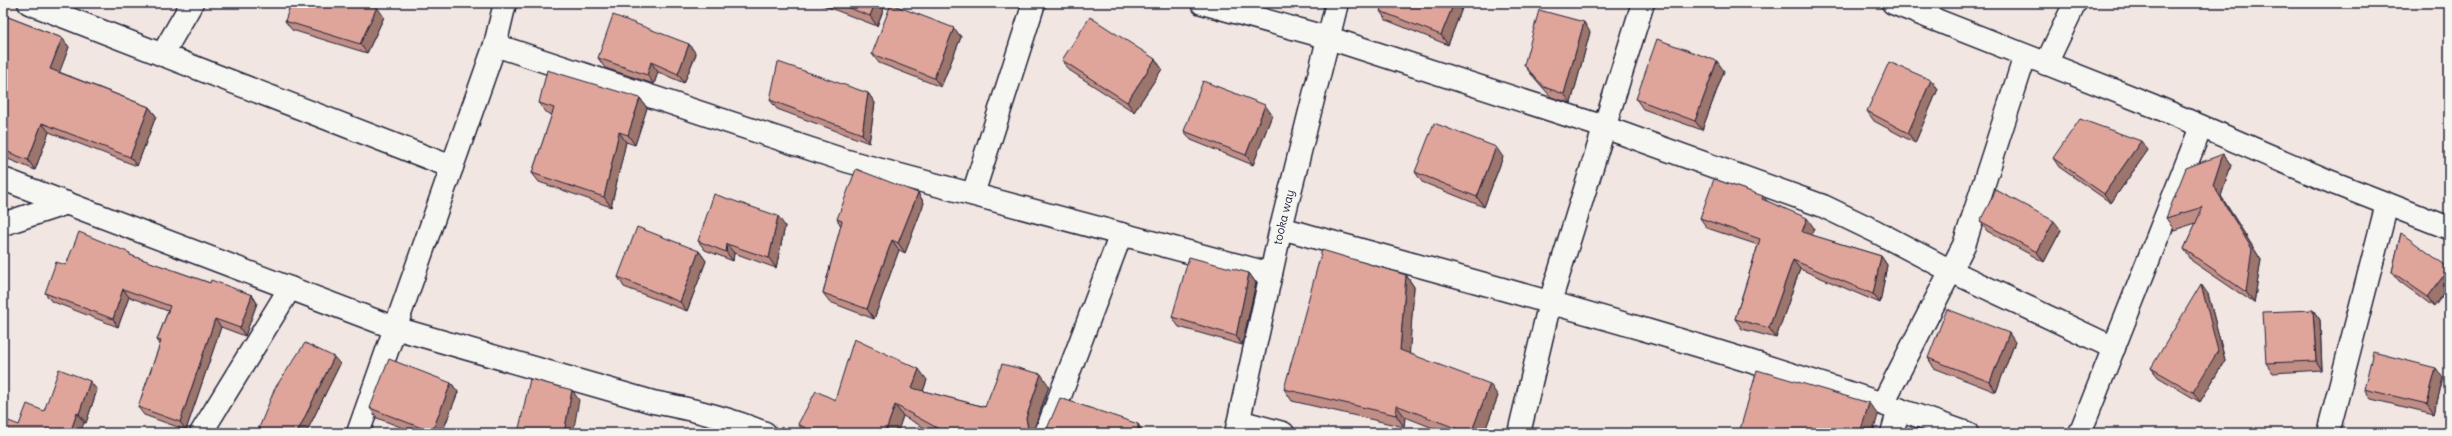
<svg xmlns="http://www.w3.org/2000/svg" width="2452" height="436" viewBox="0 0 2452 436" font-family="Delius,sans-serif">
<rect width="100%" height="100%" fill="#f1e6e1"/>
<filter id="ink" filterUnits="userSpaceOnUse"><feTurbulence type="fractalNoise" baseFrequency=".025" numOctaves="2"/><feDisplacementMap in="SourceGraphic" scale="8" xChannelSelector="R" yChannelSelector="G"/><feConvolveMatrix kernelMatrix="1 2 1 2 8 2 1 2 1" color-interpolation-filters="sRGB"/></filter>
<g filter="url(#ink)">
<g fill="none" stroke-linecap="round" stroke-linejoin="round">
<!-- minor casing -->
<g stroke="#22223b" stroke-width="25">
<g id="minor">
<polyline points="29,3 452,167"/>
<polyline points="1202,3 1329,38 1604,127 1823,206 1875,231 1951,271 2114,348"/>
<polyline points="1893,3 2154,106 2331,182 2449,228"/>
<polyline points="495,45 847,161 1271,274"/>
<polyline points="162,55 192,3"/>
<polyline points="2046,64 2075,3"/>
<path d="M 3,179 L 395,328 L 653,402 C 692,409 729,418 765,433"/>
<polyline points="973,194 1034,3"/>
<polyline points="3,224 67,203"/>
<path d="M 1281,228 C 1511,291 1742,353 1967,433"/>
<polyline points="1883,403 1964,245 2025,56"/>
<polyline points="1239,421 1283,433"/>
<polyline points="201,433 290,288"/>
<polyline points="358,433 495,45 505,3"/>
<polyline points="1046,433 1121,234"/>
<path id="s1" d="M 1236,433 L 1281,228 L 1337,3"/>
<polyline points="1519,433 1550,302 1643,3"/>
<polyline points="1892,433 1899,409"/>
<polyline points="2080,433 2201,127"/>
<polyline points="2328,433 2387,204"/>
</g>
</g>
<!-- minor -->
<use href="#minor" stroke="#f6f6f2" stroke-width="22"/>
</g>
<!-- wall -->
<g fill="#c08e85" stroke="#22223b">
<polygon points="817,3 886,3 877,26"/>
<polygon points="1464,3 1448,45 1386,20 1380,11"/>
<polygon points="3,15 62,38 69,47 59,72 149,107 156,116 137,166 49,132 35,170 3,157"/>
<polygon points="384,17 367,53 292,30 285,21"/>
<polygon points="954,28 961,37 941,87 879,63 872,54"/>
<polygon points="1590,32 1571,103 1551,97 1531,74 1524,65"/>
<polygon points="689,44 696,54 684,83 658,72 654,84 605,68 598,58"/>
<polygon points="1155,59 1162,69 1134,112 1069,70 1062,60"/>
<polygon points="1724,71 1702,130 1643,109 1636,99"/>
<polygon points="1931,80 1938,89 1915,143 1874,121 1867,111"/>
<polygon points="868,93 875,103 869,143 777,109 770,100"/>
<polygon points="640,98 647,108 635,145 626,142 611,207 539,182 532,173 552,115 546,112 539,103"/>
<polygon points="1272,115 1253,165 1191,140 1184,131"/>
<polygon points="2148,150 2111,203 2059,167 2053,158"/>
<polygon points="2223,154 2231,165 2221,196 2261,260 2254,303 2192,261 2184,249 2196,223 2174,230 2166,218"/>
<polygon points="1503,157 1484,207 1422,182 1415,172"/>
<polygon points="918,193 924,203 905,253 899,250 874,319 830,302 823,293 841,226 837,219"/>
<polygon points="1763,196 1767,201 1814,228 1811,235 1881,256 1887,265 1880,303 1800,269 1776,338 1742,329 1735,319 1758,245 1707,228 1700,218"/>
<polygon points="1980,221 2061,230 2044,262 1987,231"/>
<polygon points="785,226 776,268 734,253 733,261 705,250 698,241"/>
<polygon points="2401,233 2434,307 2399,281 2392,272"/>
<polygon points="699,251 706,261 687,311 624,287 618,277"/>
<polygon points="132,256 210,283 252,295 257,303 245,336 221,327 186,430 144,415 138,407 160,344 157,340 168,311 129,297 118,327 51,301 45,293 66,265"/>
<polygon points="1249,273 1256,283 1242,345 1179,327 1172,317"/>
<polygon points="1406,275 1414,287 1409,353 1498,396 1484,433 1446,433 1405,417 1404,427 1292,401 1284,389"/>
<polygon points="2208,294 2225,360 2200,402 2158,377 2151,368"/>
<polygon points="2313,310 2320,320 2322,370 2273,373 2266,363"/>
<polygon points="2015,342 1996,392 1934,368 1928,358"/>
<polygon points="340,364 306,433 262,433 259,428"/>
<polygon points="2443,378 2434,414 2371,399 2364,389"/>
<polygon points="927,380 923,391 985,407 1049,386 1034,429 1035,433 934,433 903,416 897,433 805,433 798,424 835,400"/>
<polygon points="451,383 458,392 442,433 416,433 377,418 370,408"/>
<polygon points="97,390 86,423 84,423 19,425 44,411"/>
</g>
<!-- shaded-wall -->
<g fill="#9c746c" stroke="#22223b">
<polygon points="875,3 886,3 877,26 870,16"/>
<polygon points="1454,3 1464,3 1448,45 1441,35"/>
<polygon points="377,7 384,17 367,53 360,44"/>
<polygon points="1584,22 1590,32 1571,103 1564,94"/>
<polygon points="954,28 961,37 941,87 934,78"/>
<polygon points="62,38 69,47 57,79 50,69"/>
<polygon points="689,44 696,54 684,83 678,74"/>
<polygon points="1155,59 1162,69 1134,112 1127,102"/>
<polygon points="1717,61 1724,71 1702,130 1695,121"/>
<polygon points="651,62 658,72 654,84 647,75"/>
<polygon points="1931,80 1938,89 1915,143 1908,133"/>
<polygon points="868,93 875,103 869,143 862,134"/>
<polygon points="640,98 647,108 635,145 628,135"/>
<polygon points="1265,105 1272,115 1253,165 1246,155"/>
<polygon points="149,107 156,116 137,166 130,157"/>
<polygon points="42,123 49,132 35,170 28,160"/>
<polygon points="619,132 626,142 611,207 604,197"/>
<polygon points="2141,141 2148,150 2111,203 2104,194"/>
<polygon points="1496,147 1503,157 1484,207 1477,197"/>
<polygon points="2223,154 2231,165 2221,196 2261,260 2254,303 2246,292 2213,185"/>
<polygon points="918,193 924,203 905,253 898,243"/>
<polygon points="778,216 785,226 776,268 769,258"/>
<polygon points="1807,218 1814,228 1809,242 1802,232"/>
<polygon points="2054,221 2061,230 2044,262 2037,252"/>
<polygon points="892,240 899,250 874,319 867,309"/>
<polygon points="727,244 734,253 733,261 726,252"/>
<polygon points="699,251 706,261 687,311 680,302"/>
<polygon points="1881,256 1887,265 1880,303 1873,294"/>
<polygon points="1793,260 1800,269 1776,338 1769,328"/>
<polygon points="2449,268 2449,287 2434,307 2428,297"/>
<polygon points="1249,273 1256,283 1242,345 1236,336"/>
<polygon points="1406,275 1414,287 1409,361 1400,350"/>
<polygon points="2201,284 2208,294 2225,360 2200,402 2193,392"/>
<polygon points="3,286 6,291 3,300"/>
<polygon points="123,289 129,297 118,327 113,319"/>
<polygon points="252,295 257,303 245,336 240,328"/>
<polygon points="2313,310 2320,320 2322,370 2316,361"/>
<polygon points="215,319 221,327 186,430 180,422"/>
<polygon points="2009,333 2015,342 1996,392 1990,382"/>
<polygon points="334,357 340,364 306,433 297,433"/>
<polygon points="2436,368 2443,378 2434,414 2427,404"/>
<polygon points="919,369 927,380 920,399 912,388"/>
<polygon points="1041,374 1049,386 1034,429 1035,433 1031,433 1028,429 1026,418"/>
<polygon points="90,381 97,390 86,423 79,414"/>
<polygon points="451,383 458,392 442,433 432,433 432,432"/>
<polygon points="1490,384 1498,396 1484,433 1471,433"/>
<polygon points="572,390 579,400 573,433 564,433"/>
<polygon points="1869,403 1878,415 1873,433 1860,433"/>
<polygon points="895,405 903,416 897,433 885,433"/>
<polygon points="1396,405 1405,417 1404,427 1396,415"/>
<polygon points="77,413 84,423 80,433 70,433"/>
<polygon points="1138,424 1144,433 1138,433"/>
</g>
<!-- building -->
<g fill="#dfa59b" stroke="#22223b">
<polygon points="291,3 364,3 377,7 360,44 285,21"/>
<polygon points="836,3 875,3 870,16"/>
<polygon points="1383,3 1454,3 1441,35 1380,11"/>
<polygon points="891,4 954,28 934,78 872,54"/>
<polygon points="1539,10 1584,22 1564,94 1544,87 1524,65"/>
<polygon points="3,15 62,38 50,69 149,107 130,157 42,123 28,160 3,150"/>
<polygon points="613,15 689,44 678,74 651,62 647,75 598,58"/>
<polygon points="1090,17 1155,59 1127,102 1062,60"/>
<polygon points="1657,39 1717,61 1695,121 1636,99"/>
<polygon points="778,62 868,93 862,134 770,100"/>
<polygon points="1889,62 1931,80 1908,133 1867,111"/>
<polygon points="547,70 640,98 628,135 619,132 604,197 532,173 554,108 539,103"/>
<polygon points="1203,81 1265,105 1246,155 1184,131"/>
<polygon points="2080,119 2141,141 2104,194 2053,158"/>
<polygon points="1434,123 1496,147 1477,197 1415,172"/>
<polygon points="2223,154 2213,185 2252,249 2246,292 2184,249 2203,207 2166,218 2186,168"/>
<polygon points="856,169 918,193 898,243 892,240 867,309 823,293 842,221 837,219"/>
<polygon points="1714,179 1763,196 1762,199 1807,218 1802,232 1881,256 1873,294 1793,260 1769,328 1735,319 1760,239 1700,218"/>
<polygon points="1996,190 2054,221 2037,252 1980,221"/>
<polygon points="714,194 778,216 769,258 727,244 726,252 698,241"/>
<polygon points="637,227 699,251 680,302 618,277"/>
<polygon points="79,232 130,253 130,255 210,283 211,280 252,295 240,328 215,319 180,422 138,407 161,341 157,340 170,306 123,289 113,319 45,293 56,262 66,265"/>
<polygon points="2401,233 2449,268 2428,297 2392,272"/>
<polygon points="1322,250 1406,275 1400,350 1490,384 1471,433 1468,433 1396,405 1396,415 1284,389"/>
<polygon points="1189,257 1249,273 1236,336 1172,317"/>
<polygon points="2201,284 2218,351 2193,392 2151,368"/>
<polygon points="1947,309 2009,333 1990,382 1928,358"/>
<polygon points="2313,310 2316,361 2266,363 2263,312"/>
<polygon points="854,339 919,369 912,388 985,407 1002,364 1041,374 1026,418 1028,429 1033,433 938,433 939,429 895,405 885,433 816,433 798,424 816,391 835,400"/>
<polygon points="305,343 334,357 297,433 267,433 259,428 275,388"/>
<polygon points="2373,352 2436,368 2427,404 2364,389"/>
<polygon points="389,359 451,383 432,432 370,408"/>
<polygon points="59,369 90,381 79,414 77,413 70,433 3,433 3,419 19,425 27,404 44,411"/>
<polygon points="1757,370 1869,403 1860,433 1739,433"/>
<polygon points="530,379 572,390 564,433 518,433"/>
<polygon points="1060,398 1138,424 1138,433 1037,433 1046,431"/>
<polygon points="614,431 621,433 613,433"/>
</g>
</g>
<g text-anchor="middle" stroke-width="4" stroke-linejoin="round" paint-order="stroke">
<!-- street labels -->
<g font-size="12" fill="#22223b" stroke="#f6f6f2">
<text dy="4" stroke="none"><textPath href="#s1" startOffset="221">tooka way</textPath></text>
</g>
</g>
<!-- margin -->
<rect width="2452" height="436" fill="none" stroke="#f6f6f2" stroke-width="16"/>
<rect x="8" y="8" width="2436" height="420" fill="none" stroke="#22223b" stroke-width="1.5" filter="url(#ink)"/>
</svg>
